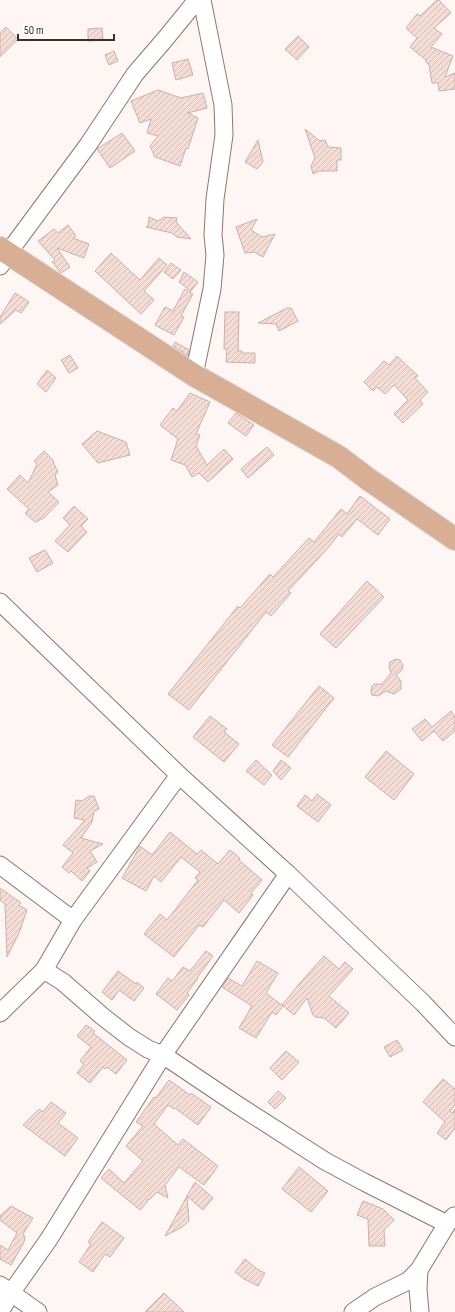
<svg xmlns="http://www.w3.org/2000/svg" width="455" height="1312" viewBox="0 0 455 1312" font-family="'Sofia Sans Condensed',sans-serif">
<defs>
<pattern id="building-hatch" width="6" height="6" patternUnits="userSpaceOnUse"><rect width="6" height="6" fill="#f3ddd6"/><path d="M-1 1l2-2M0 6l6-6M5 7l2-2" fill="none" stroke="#d1beb8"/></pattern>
</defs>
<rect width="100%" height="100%" fill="#fdf6f4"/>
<!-- building -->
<g fill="url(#building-hatch)" stroke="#ceb0a5">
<polygon points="437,0 439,0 451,13 434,28 442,34 431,47 453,56 445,77 455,73 455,89 439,91 438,83 432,83 429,65 426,62 427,61 410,47 417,38 406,28 417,14 420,16"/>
<polygon points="6,27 18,39 0,57 0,33"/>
<polygon points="102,28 103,40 88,41 88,29"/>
<polygon points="298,36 309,47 297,60 285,49"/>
<polygon points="114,51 118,61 109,65 105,55"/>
<polygon points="188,59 193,75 176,80 172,63"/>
<polygon points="158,90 181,98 203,93 207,108 188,113 198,118 188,149 186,148 180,166 155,157 150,146 158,136 147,133 151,119 140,123 131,101"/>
<polygon points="305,129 320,141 325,140 328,147 341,148 341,160 337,160 337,171 319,171 313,174 311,166 315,158"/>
<polygon points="122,133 135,151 110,168 97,149"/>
<polygon points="258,140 263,162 257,169 245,162"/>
<polygon points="149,217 158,221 164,217 177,218 176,222 191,239 177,237 172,233 146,227 148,227"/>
<polygon points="257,219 251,230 262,237 275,234 263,257 254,252 245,253 236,227"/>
<polygon points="68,225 76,236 73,238 89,244 84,258 57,248 70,267 61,273 52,262 55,260 38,241 54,229 58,233"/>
<polygon points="111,253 140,280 159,258 167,265 144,291 154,300 141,314 95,271"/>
<polygon points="171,263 181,270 173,279 164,272"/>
<polygon points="184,272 198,282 191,291 179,282"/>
<polygon points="185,289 193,294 181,316 184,317 174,335 155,325 165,307 173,311"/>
<polygon points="15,293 29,302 21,313 16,310 0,324 0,317"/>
<polygon points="287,308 291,308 298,321 279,331 276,324 258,323"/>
<polygon points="225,312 239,312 238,351 242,351 242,353 255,353 255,363 226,362 227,349 224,349"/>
<polygon points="175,342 189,350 188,356 173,346"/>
<polygon points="70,355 78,368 69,373 61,360"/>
<polygon points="397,356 418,376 415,378 428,392 420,400 423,404 403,423 394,414 408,400 394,385 385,394 377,387 373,391 364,382 384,361 389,365"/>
<polygon points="47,370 56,378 46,392 37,384"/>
<polygon points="190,393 210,402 196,434 200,435 196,446 207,465 224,449 233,459 208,482 199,473 192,477 185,465 171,460 178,439 160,425 173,408 177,411"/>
<polygon points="236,413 254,425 246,436 228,423"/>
<polygon points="97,431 126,442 130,455 98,463 82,444"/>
<polygon points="267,447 274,455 248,478 241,469"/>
<polygon points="44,451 54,461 53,462 58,472 55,475 58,485 48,492 59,502 44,518 35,522 25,513 29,509 7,489 20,475 28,483 37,464 34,461"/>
<polygon points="360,496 390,519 378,535 357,519 342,537 339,534 327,549 288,591 291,593 271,616 266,612 189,710 168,694 238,606 240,608 270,574 273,577 309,538 314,542 341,509 347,514"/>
<polygon points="74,506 88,519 81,526 87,532 68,552 55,541 70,525 63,518"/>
<polygon points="45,550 53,563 37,572 29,558"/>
<polygon points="367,581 384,597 336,648 320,634"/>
<polygon points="396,659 400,660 403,666 402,670 396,675 401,681 401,689 394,694 386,691 378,696 372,695 371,692 372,686 374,684 382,684 391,673 389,666 390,662"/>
<polygon points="319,686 334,698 288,757 272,745"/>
<polygon points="451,711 455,717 455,731 443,741 434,731 422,741 412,729 425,719 432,727"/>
<polygon points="210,716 227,729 224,732 239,744 224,762 193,737"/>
<polygon points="386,751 414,774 394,800 365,777"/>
<polygon points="256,760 272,775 264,785 246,771"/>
<polygon points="281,760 291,768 281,780 273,771"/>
<polygon points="317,794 331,805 318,822 297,806 305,795 312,801"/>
<polygon points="89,796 94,796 99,809 94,811 92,822 81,838 103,844 90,851 97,862 87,868 90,871 82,881 71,871 69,873 62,867 73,853 63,845 85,820 74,818 76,800 82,801"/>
<polygon points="170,832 197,854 201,850 218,864 230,850 240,858 239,860 262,880 251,893 253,895 239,913 224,900 203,927 199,925 174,957 144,934 160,914 167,920 198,880 195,878 200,872 181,857 161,882 154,876 146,891 122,878 140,846 152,855"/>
<polygon points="0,888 21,903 19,905 27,910 19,933 7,957 5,904 0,900"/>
<polygon points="206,951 213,956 197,978 198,978 187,993 189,995 177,1010 156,994 168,978 172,981 183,967 190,971"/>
<polygon points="324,956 339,969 345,962 353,969 329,996 349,1013 336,1028 324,1018 315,1017 313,1015 307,998 294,1015 282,1005 300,983"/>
<polygon points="257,961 278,973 266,993 283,1006 276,1015 272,1012 256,1038 239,1028 252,1006 222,987 228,978 242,986"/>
<polygon points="118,971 136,984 137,982 144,988 134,1001 119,990 112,1000 102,992"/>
<polygon points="86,1025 95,1031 93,1033 127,1060 116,1074 107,1067 105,1069 103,1067 90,1083 77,1073 84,1064 80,1061 91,1047 77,1036"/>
<polygon points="397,1040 403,1050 390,1057 384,1047"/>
<polygon points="286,1051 299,1062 282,1080 270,1068"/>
<polygon points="443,1079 455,1089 455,1105 450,1111 452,1113 455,1109 455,1130 454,1129 446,1140 437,1133 445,1122 423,1102"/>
<polygon points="169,1080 190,1095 191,1093 211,1107 198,1125 175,1108 174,1109 168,1105 154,1124 178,1145 183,1139 218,1166 204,1185 179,1167 165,1185 168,1198 157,1192 150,1199 147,1200 148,1201 140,1210 101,1178 109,1169 124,1183 143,1161 126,1146 143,1126 136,1122 154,1097 156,1098"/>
<polygon points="278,1091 286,1098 275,1109 268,1102"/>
<polygon points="51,1102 66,1113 58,1123 78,1138 65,1156 23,1125 39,1109 43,1112"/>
<polygon points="299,1167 328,1191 311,1212 282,1189"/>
<polygon points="195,1182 213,1198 203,1210 187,1196"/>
<polygon points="187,1196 189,1221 182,1227 165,1236"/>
<polygon points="363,1201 383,1209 394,1220 384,1230 385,1246 369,1246 368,1219 357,1215"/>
<polygon points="11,1206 33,1218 23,1234 25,1237 24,1242 11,1265 0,1259 0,1245 8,1250 17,1233 0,1220 0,1216"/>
<polygon points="102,1222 124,1238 110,1257 105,1254 93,1272 79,1262 91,1244 88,1242"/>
<polygon points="245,1259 257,1269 265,1273 258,1286 244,1279 235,1272"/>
<polygon points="164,1293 184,1312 145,1312"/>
</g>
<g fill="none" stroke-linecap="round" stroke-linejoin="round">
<!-- minor casing -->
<g stroke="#91756b" stroke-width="19">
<g id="minor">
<polyline points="0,266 8,253 88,145 135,74 166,38 197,0"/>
<polyline points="194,375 212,289 215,255 213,235 215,199 224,135 223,105 202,0"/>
<polyline points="0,602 179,775 288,874 423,1003 455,1037"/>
<polyline points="0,865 73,920"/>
<polyline points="44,970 63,982 102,1016 129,1037 148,1049 163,1055 236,1104 325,1161 364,1182 447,1224"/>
<polyline points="0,1013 44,970 73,920 179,775"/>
<polyline points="419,1270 418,1289 420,1312"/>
<polyline points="0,1285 38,1312"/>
<polyline points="0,1312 11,1293 49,1239 163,1055 288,874"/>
<polyline points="353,1312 375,1297 408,1281 419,1270 447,1224 454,1216"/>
</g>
</g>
<!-- major casing -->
<g stroke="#d4d1d0" stroke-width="24">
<polyline id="major" points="0,248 194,375 339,457 368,479 455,539"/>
</g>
<!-- minor -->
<use href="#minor" stroke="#fff" stroke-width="17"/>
<!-- major -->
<use href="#major" stroke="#d8ae94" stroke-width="22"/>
</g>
<!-- scale -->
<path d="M18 34v6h96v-6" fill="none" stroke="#3b2f2b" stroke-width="2"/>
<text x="24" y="34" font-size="12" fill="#3b2f2b" stroke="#ffffff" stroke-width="3" paint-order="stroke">50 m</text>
</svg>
